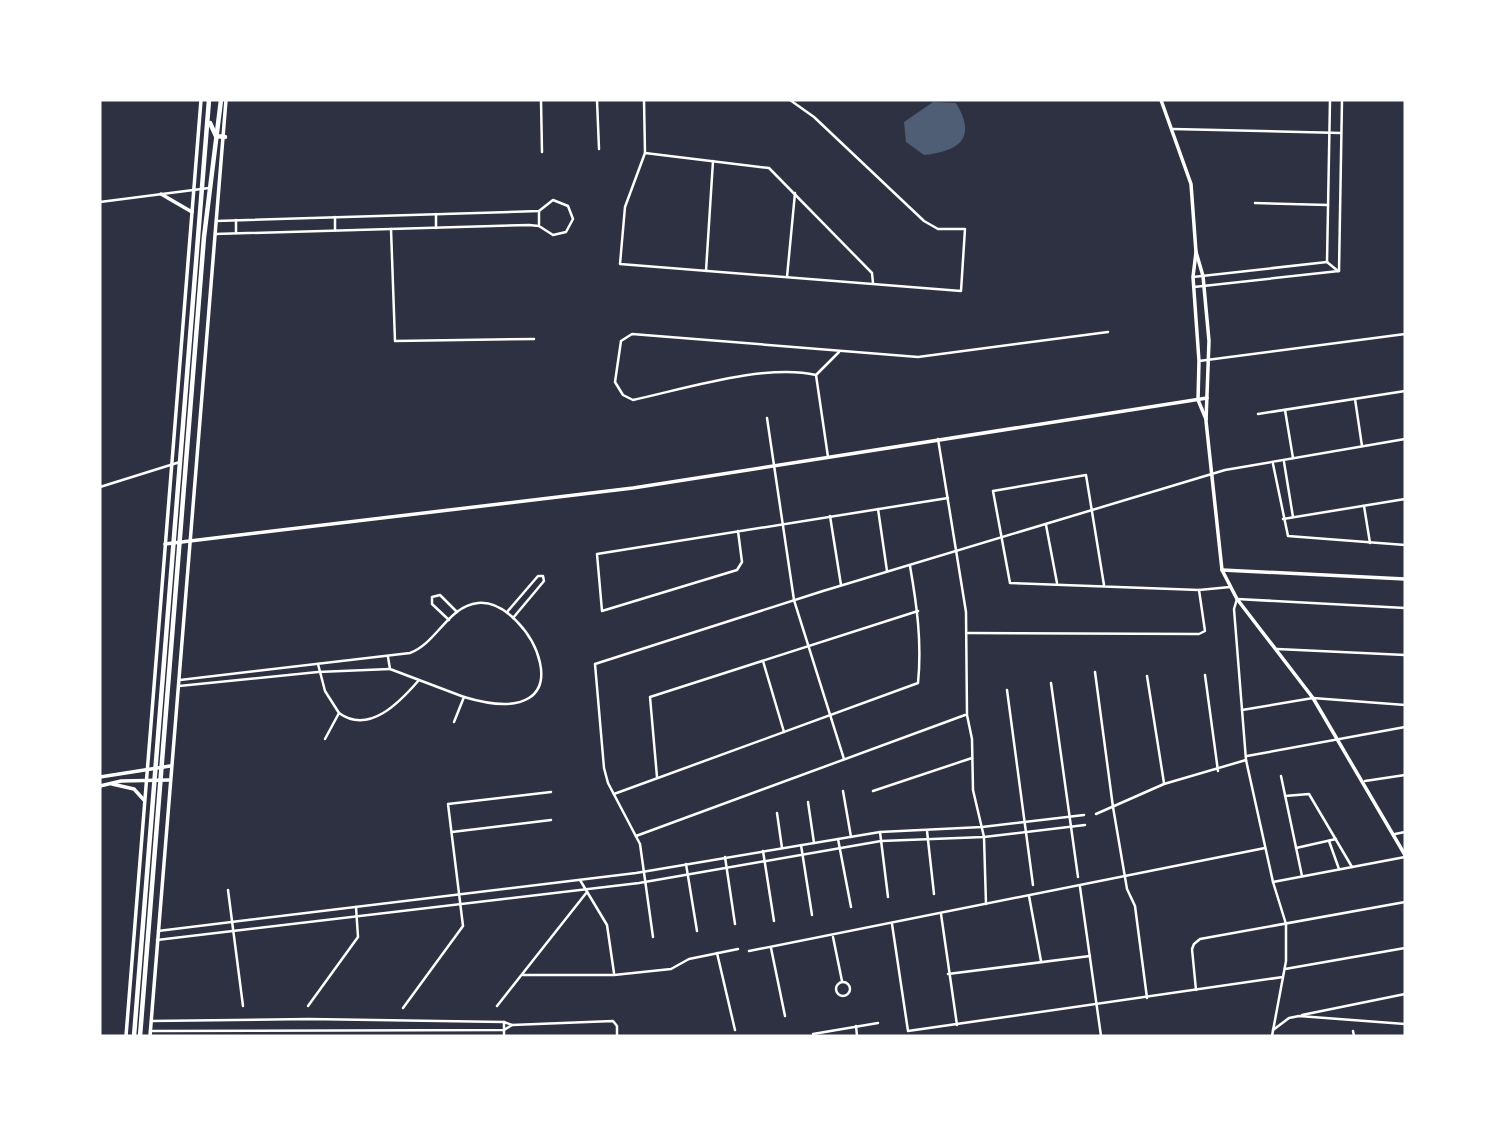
<svg xmlns="http://www.w3.org/2000/svg" width="1505" height="1136" viewBox="0 0 1505 1136" font-family="'Golos Text',sans-serif">
<rect width="100%" height="100%" fill="#2d3142"/>
<!-- water -->
<path fill="#4f5d75" d="M 933,102 L 956,103 C 977,138 960,151 924,155 L 906,142 L 904,122 Z"/>
<g fill="none" stroke-linecap="round" stroke-linejoin="round">
<!-- minor -->
<g stroke="#fff" stroke-width="2.5">
<polyline points="541,100 542,152"/>
<polyline points="597,100 599,149"/>
<polyline points="644,100 645,153 625,207 620,264 961,291 965,229 938,229 924,221 814,117 790,100"/>
<polyline points="1173,129 1341,133"/>
<polyline points="645,153 769,168 872,273 873,283"/>
<polyline points="100,202 209,188"/>
<polyline points="1255,203 1328,205"/>
<polyline points="539,211 539,224"/>
<polyline points="436,214 436,228"/>
<polyline points="335,217 335,230"/>
<polyline points="391,229 395,341 534,339"/>
<polyline points="236,233 236,220"/>
<polyline points="215,234 529,225 539,226 553,235 566,232 573,219 568,206 553,200 539,211 216,221"/>
<polyline points="1327,262 1330,100"/>
<polyline points="1327,262 1338,271"/>
<polyline points="706,271 713,161"/>
<polyline points="1339,271 1342,100"/>
<polyline points="787,277 795,193"/>
<polyline points="1193,277 1327,262"/>
<polyline points="1194,287 1339,271"/>
<polyline points="1199,361 1405,334"/>
<path d="M 816,375 C 766,363 684,389 633,400 L 623,395 L 615,382 L 621,341 L 632,334 L 918,357 L 1108,332"/>
<polyline points="1355,399 1362,446"/>
<polyline points="1285,410 1293,458"/>
<polyline points="1258,414 1405,391"/>
<polyline points="767,418 794,600 844,759"/>
<polyline points="938,439 966,612 967,715 972,739 973,790 984,837 986,904"/>
<polyline points="828,457 816,375 839,352"/>
<polyline points="1284,462 1293,517"/>
<polyline points="1273,464 1288,536 1405,545"/>
<polyline points="100,487 180,462"/>
<polyline points="1364,506 1370,543"/>
<polyline points="878,509 887,571"/>
<polyline points="830,516 841,585"/>
<polyline points="1283,519 1405,499"/>
<polyline points="1046,525 1057,583"/>
<polyline points="738,531 742,562 737,570 602,611 597,554 948,498"/>
<polyline points="1104,585 1086,475 993,491 1010,583 1199,590 1230,587"/>
<polyline points="507,612 538,576 543,576 544,581 513,618"/>
<polyline points="449,620 432,604 432,597 440,595 457,612"/>
<polyline points="968,633 1199,634 1205,631 1199,590"/>
<polyline points="1277,649 1405,655"/>
<polyline points="388,657 390,669 464,697 454,722"/>
<polyline points="763,661 784,732"/>
<polyline points="318,664 325,691 339,713 325,739"/>
<polyline points="1095,672 1113,807 1127,889 1135,906 1147,998"/>
<polyline points="1205,675 1218,771"/>
<polyline points="1147,676 1164,783"/>
<path d="M 180,680 L 410,653 C 437,643 448,606 478,603 C 531,598 595,736 464,697"/>
<polyline points="1051,683 1078,877"/>
<polyline points="179,686 318,672 390,669"/>
<polyline points="1007,690 1033,885"/>
<polyline points="1242,710 1313,698 1405,705"/>
<path d="M 339,713 C 369,735 400,702 419,680"/>
<polyline points="1247,756 1405,727"/>
<polyline points="1281,776 1302,876"/>
<polyline points="657,777 650,697 918,611"/>
<polyline points="1365,781 1405,775"/>
<polyline points="843,791 851,837"/>
<polyline points="873,791 972,758"/>
<path d="M 614,794 L 918,683 C 922,643 917,606 910,566"/>
<polyline points="1285,796 1309,794 1352,867"/>
<polyline points="808,802 814,843"/>
<polyline points="777,813 782,848"/>
<polyline points="1096,814 1164,784 1246,760"/>
<polyline points="927,831 934,894"/>
<polyline points="452,832 551,820"/>
<polyline points="880,832 888,897"/>
<polyline points="1395,834 1405,832"/>
<polyline points="636,836 965,715"/>
<polyline points="838,839 851,907"/>
<polyline points="1329,841 1339,869"/>
<polyline points="801,845 812,915"/>
<polyline points="1296,848 1336,839"/>
<polyline points="763,851 774,921"/>
<polyline points="725,857 735,924"/>
<polyline points="686,864 697,931"/>
<polyline points="580,880 607,925 614,973"/>
<polyline points="1273,882 1405,857"/>
<polyline points="1080,887 1101,1036"/>
<polyline points="228,890 243,1006"/>
<polyline points="1029,896 1041,961"/>
<polyline points="941,914 957,1025"/>
<polyline points="892,924 908,1031 1283,977"/>
<polyline points="158,931 636,873 880,832 982,827 1084,815"/>
<polyline points="653,937 640,844 608,783 604,768 595,664 823,591 1225,470 1405,439"/>
<polyline points="833,937 842,981"/>
<polyline points="157,940 639,883 881,841 984,837 1085,825"/>
<polyline points="771,948 785,1016"/>
<polyline points="749,951 1265,848"/>
<polyline points="717,953 735,1030"/>
<polyline points="1285,969 1405,948"/>
<polyline points="948,974 1090,956"/>
<polyline points="523,975 614,975 671,969 689,959 738,949"/>
<circle cx="843" cy="989" r="7"/>
<polyline points="1196,990 1192,949 1194,944 1200,939 1405,902"/>
<polyline points="308,1006 358,937 356,907"/>
<polyline points="497,1006 587,892"/>
<polyline points="403,1008 463,926 448,804 551,792"/>
<polyline points="1302,1015 1405,994"/>
<polyline points="151,1021 309,1019 504,1022 512,1025 613,1021 617,1026 617,1036"/>
<polyline points="504,1022 504,1036"/>
<polyline points="856,1026 857,1036"/>
<polyline points="1273,1030 1289,1018 1299,1016 1405,1024"/>
<polyline points="150,1031 504,1030 512,1025"/>
<polyline points="1353,1031 1354,1036"/>
<polyline points="813,1034 878,1023"/>
<polyline points="1272,1036 1286,961 1286,924 1273,882 1246,760 1234,609 1237,599 1405,608"/>
</g>
<!-- tertiary -->
<g stroke="#fff" stroke-width="3.5">
<polyline points="1161,100 1191,184 1196,252 1193,277 1199,361 1198,400 1206,419"/>
<polyline points="161,194 192,212"/>
<polyline points="1196,252 1203,276 1209,341 1206,421 1222,570 1237,599 1313,698 1405,855"/>
<polyline points="165,544 633,488 1207,398"/>
<polyline points="1222,570 1405,579"/>
<polyline points="100,777 170,766"/>
<polyline points="112,784 134,789 144,800"/>
<polyline points="100,786 121,781 169,780"/>
<polyline points="126,1036 201,100"/>
<polyline points="150,1036 226,100"/>
</g>
<!-- primary -->
<g stroke="#fff" stroke-width="4.5">
<polyline points="210,123 216,136 225,137"/>
<polyline points="134,1036 209,100"/>
<polyline points="140,1036 204,237 221,100"/>
</g>
</g>
<!-- border -->
<rect width="1505" height="1136" fill="none" stroke="#ffffff" stroke-width="203"/>
</svg>
